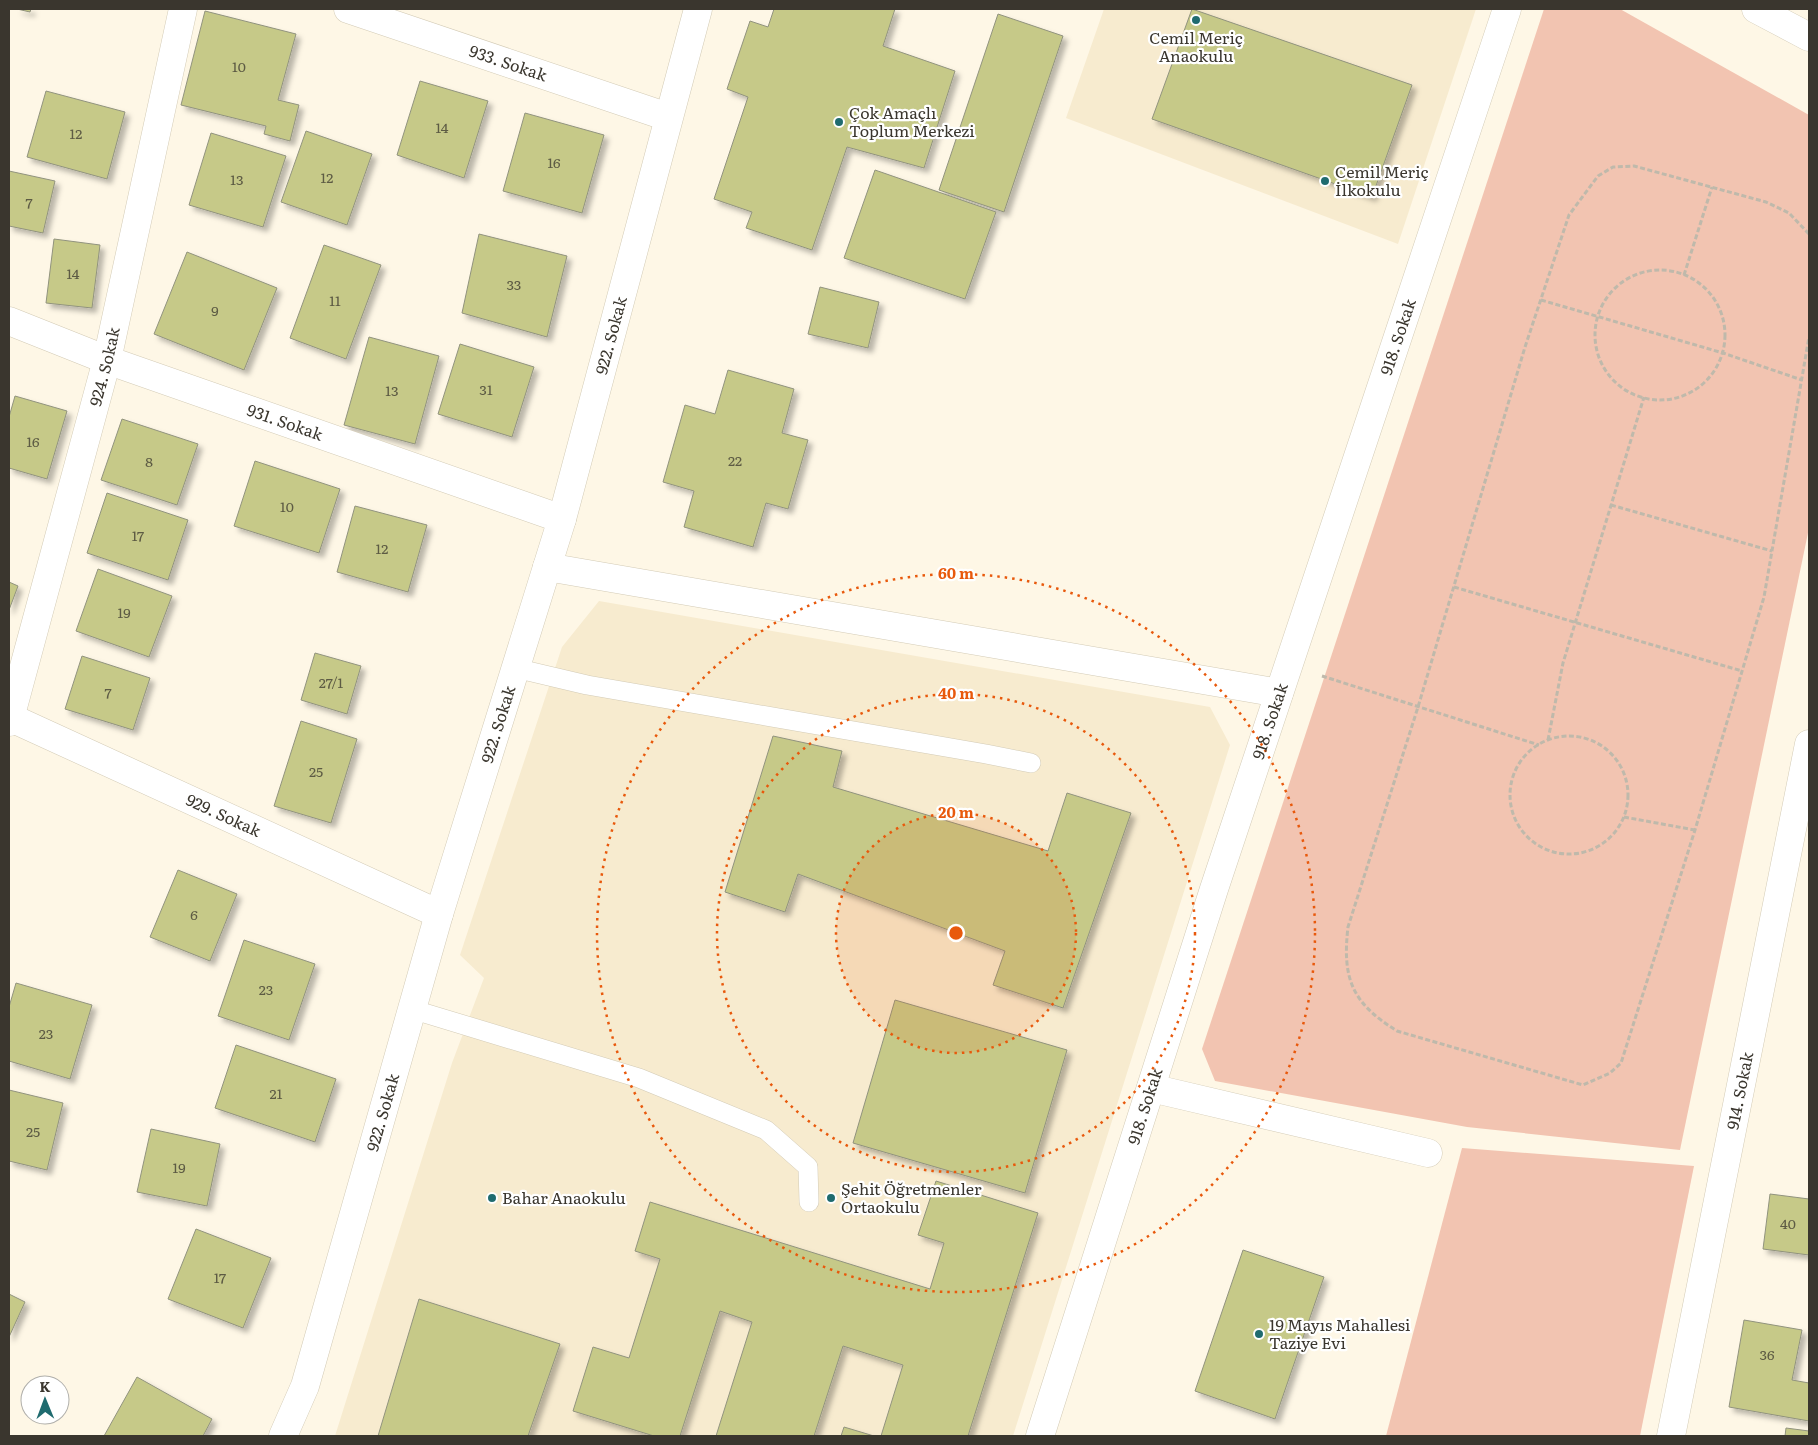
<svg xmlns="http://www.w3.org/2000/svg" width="1818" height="1445" viewBox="0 0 1818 1445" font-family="Literata,serif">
<defs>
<filter id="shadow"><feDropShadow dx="4.5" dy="4.5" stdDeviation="2.5" flood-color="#0004"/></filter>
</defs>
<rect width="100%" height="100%" fill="#fef7e6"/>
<!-- built -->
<g fill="#f7ebcf">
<polygon points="1104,9 1476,9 1398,244 1066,118"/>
<polygon points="599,601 1210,707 1230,745 1013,1436 335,1436 452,1063 484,978 460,955 562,647"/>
</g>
<!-- green -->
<g fill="#f2c4b1">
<polygon points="1544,9 1620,9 1809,115 1809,528 1680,1150 1467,1127 1215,1081 1202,1049"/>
<polygon points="1462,1148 1694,1166 1640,1436 1386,1436"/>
</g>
<!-- building -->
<g fill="#c6c988" stroke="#91937e" filter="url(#shadow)">
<polygon points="17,9 31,9 30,12"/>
<polygon points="774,9 895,9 883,46 955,71 924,168 847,147 812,250 746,228 752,212 714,199 748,97 727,89 750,21 768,27"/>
<polygon points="1192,9 1412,85 1372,197 1152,119"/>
<polygon points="205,11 296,34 278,100 299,105 290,141 264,134 266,126 181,105"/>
<polygon points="998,14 1063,36 1004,212 939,190"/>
<polygon points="420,81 488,101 464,178 397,155"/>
<polygon points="46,91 125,112 107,179 27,157"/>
<polygon points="525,113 604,135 582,213 503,191"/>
<polygon points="306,131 372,154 347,225 281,202"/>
<polygon points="211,133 286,156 263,227 189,205"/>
<polygon points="875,170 996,212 965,299 844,258"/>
<polygon points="9,171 55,181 43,233 9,226"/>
<polygon points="479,234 567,256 547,337 462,313"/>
<polygon points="54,239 100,245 92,308 46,303"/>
<polygon points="324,245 381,265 346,359 290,338"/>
<polygon points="187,252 277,288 244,370 154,334"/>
<polygon points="820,287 879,302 868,348 808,334"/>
<polygon points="369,337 439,356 415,444 344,425"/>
<polygon points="460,344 534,367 512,437 438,414"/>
<polygon points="728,370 794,389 782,433 808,440 788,509 766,503 753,547 684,527 694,491 663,482 685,405 715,414"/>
<polygon points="15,396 67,411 47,479 9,468 9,417"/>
<polygon points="122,419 198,444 177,505 101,480"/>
<polygon points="255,461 340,489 319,553 234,526"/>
<polygon points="107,493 188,520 168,580 87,553"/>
<polygon points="355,506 427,525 408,592 337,572"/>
<polygon points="98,569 172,596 149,657 76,631"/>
<polygon points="9,582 18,586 9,610"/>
<polygon points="315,653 361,666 347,714 301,700"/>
<polygon points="82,656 150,678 133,730 65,709"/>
<polygon points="301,721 357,739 331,823 274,806"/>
<polygon points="773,736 842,751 833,787 1048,851 1067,793 1131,813 1063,1008 993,985 1005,951 798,874 785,912 725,892"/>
<polygon points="178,870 237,894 210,961 150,937"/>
<polygon points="244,940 315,964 289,1040 218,1016"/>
<polygon points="16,983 92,1005 70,1079 9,1061 9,1007"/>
<polygon points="895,1000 1067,1050 1025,1193 853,1143"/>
<polygon points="236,1045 336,1079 315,1142 215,1108"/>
<polygon points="9,1090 63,1103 47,1170 9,1161"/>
<polygon points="151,1129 220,1144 207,1206 137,1192"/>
<polygon points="936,1181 1038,1213 968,1436 881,1436 903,1365 843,1346 814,1436 716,1436 752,1322 720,1311 680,1436 654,1436 573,1411 593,1347 629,1358 660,1259 635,1251 650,1202 930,1289 944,1243 918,1235"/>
<polygon points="1770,1194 1809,1199 1809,1255 1763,1249"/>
<polygon points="196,1229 271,1258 243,1328 168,1299"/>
<polygon points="1243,1250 1324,1277 1275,1419 1195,1391"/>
<polygon points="9,1294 25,1302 9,1337"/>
<polygon points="419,1299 560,1344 528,1436 378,1436"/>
<polygon points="1744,1320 1802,1330 1792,1380 1809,1383 1809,1421 1729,1407"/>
<polygon points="137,1377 212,1419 203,1436 104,1436"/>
<polygon points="844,1427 874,1436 841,1436"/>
<polygon points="1786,1428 1809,1431 1809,1436 1785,1436"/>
</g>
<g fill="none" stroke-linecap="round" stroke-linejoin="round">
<!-- lane casing -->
<g stroke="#d3cbb6" stroke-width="20">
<g id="lane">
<polyline points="515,668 587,685 986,754 1031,763"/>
<polyline points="411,1009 639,1078 766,1130 808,1167 809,1202"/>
</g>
</g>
<!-- street casing -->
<g stroke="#d3cbb6" stroke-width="29">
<g id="street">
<path id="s1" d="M 348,9 L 668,117"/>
<path id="s2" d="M 9,321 L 107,360 L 562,519"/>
<polyline points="547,567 1279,693"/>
<path id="s3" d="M 9,717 L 439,914"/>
<path id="s4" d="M 9,722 L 107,360 L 183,9"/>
<polyline points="1151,1088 1428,1153"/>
<path id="s5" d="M 283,1436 L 305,1386 L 439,914 L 562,519 L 698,9"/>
<path id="s6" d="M 1040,1436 L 1214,889 L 1507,9"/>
<path id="s7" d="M 1671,1436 L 1809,744"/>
</g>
</g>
<!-- secondary casing -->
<g stroke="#d3cbb6" stroke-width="29">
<polyline id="secondary" points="1756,9 1809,37"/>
</g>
<!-- path -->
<g stroke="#bfb9ab" stroke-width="3" stroke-dasharray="5 2.5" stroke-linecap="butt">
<path d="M 1809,234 L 1789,213 L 1766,202 L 1634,166 L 1613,167 L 1598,176 L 1569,215 L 1525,347 L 1418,707 L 1348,927 C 1342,979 1352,1003 1397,1031 L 1583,1085 L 1610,1073 L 1621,1063 L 1695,830 L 1764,597 L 1809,337"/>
<circle cx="1660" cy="335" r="65"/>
<polyline points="1684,275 1712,187"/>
<polyline points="1541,300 1723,353 1802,380"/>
<polyline points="1611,505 1772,551"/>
<polyline points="1454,587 1742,671"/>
<polyline points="1322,676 1539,745"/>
<circle cx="1569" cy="795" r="59"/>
<polyline points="1548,740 1563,663 1644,397"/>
<polyline points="1624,817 1695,830"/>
</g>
<!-- lane -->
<use href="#lane" stroke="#fff" stroke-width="19"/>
<!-- street -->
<use href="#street" stroke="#fff" stroke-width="28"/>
<!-- secondary -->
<use href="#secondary" stroke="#fff" stroke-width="28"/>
</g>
<!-- distance rings -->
<circle cx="956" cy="933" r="120" fill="#e8590c" fill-opacity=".12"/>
<g fill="none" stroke="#e8590c" stroke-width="2.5" stroke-dasharray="2.5 5">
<circle cx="956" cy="933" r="120"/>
<circle cx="956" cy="933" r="239"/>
<circle cx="956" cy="933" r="359"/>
</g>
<!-- markers -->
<g fill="#1f6b6f" stroke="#fff" stroke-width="2">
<circle cx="1196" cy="20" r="5"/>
<circle cx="839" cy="122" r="5"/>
<circle cx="1325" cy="181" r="5"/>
<circle cx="492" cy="1198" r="5"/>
<circle cx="831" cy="1198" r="5"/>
<circle cx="1259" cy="1334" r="5"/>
</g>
<g text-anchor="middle" stroke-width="4.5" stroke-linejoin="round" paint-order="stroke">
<!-- number labels -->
<g font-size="14" fill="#5d5b44">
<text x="239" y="72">10</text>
<text x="442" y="133">14</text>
<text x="76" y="139">12</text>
<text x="554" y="168">16</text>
<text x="327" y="183">12</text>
<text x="237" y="185">13</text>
<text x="29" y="208">7</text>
<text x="73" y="279">14</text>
<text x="514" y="290">33</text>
<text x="335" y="306">11</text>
<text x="215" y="316">9</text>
<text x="486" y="395">31</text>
<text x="392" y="396">13</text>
<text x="33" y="447">16</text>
<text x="735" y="466">22</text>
<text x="149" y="467">8</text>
<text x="287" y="512">10</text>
<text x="138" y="541">17</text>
<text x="382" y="554">12</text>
<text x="124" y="618">19</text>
<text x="331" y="688">27/1</text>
<text x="108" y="698">7</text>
<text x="316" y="777">25</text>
<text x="194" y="920">6</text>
<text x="266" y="995">23</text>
<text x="46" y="1039">23</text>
<text x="276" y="1099">21</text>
<text x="33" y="1137">25</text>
<text x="179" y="1173">19</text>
<text x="1788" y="1229">40</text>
<text x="220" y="1283">17</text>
<text x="1767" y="1360">36</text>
</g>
<!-- poi labels -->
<g font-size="16" fill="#3a362e" stroke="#fff" text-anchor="start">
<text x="1196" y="44" text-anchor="middle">Cemil Meriç<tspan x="1196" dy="18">Anaokulu</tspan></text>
<text x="849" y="119">Çok Amaçlı<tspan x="849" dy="18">Toplum Merkezi</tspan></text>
<text x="1335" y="178">Cemil Meriç<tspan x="1335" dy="18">İlkokulu</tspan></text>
<text x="841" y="1195">Şehit Öğretmenler<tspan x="841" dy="18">Ortaokulu</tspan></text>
<text x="502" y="1204">Bahar Anaokulu</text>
<text x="1269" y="1331">19 Mayıs Mahallesi<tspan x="1269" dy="18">Taziye Evi</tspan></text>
</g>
<!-- street labels -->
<g font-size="16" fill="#3a362e" stroke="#fff">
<text dy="6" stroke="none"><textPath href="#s1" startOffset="169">933. Sokak</textPath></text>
<text dy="6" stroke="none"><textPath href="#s5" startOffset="1149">922. Sokak</textPath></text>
<text dy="6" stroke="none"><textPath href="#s6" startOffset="1156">918. Sokak</textPath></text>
<text dy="6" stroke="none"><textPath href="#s4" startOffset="368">924. Sokak</textPath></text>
<text dy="6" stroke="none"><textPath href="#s2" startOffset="294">931. Sokak</textPath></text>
<text dy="6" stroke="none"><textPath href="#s6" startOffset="751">918. Sokak</textPath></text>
<text dy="6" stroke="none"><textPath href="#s5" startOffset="744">922. Sokak</textPath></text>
<text dy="6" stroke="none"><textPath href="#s3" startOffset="236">929. Sokak</textPath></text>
<text dy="6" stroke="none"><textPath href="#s7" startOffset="352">914. Sokak</textPath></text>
<text dy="6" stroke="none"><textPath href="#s6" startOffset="346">918. Sokak</textPath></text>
<text dy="6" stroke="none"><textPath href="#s5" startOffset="339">922. Sokak</textPath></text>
</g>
</g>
<circle cx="956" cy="933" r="8" fill="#e8590c" stroke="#fff" stroke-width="2.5"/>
<g font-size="15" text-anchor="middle" font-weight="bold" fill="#e8590c" stroke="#fff" stroke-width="4.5" stroke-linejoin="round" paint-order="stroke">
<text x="956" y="579">60 m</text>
<text x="956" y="699">40 m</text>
<text x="956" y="818">20 m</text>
</g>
<!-- border -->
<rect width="1818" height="1445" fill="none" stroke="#3a362e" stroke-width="20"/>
<!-- north arrow -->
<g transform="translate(45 1400) rotate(359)"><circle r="24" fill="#ffffff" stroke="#b0afab"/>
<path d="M0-4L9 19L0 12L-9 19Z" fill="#1f6b6f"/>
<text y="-8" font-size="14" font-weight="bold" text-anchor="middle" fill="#3a362e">K</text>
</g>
</svg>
